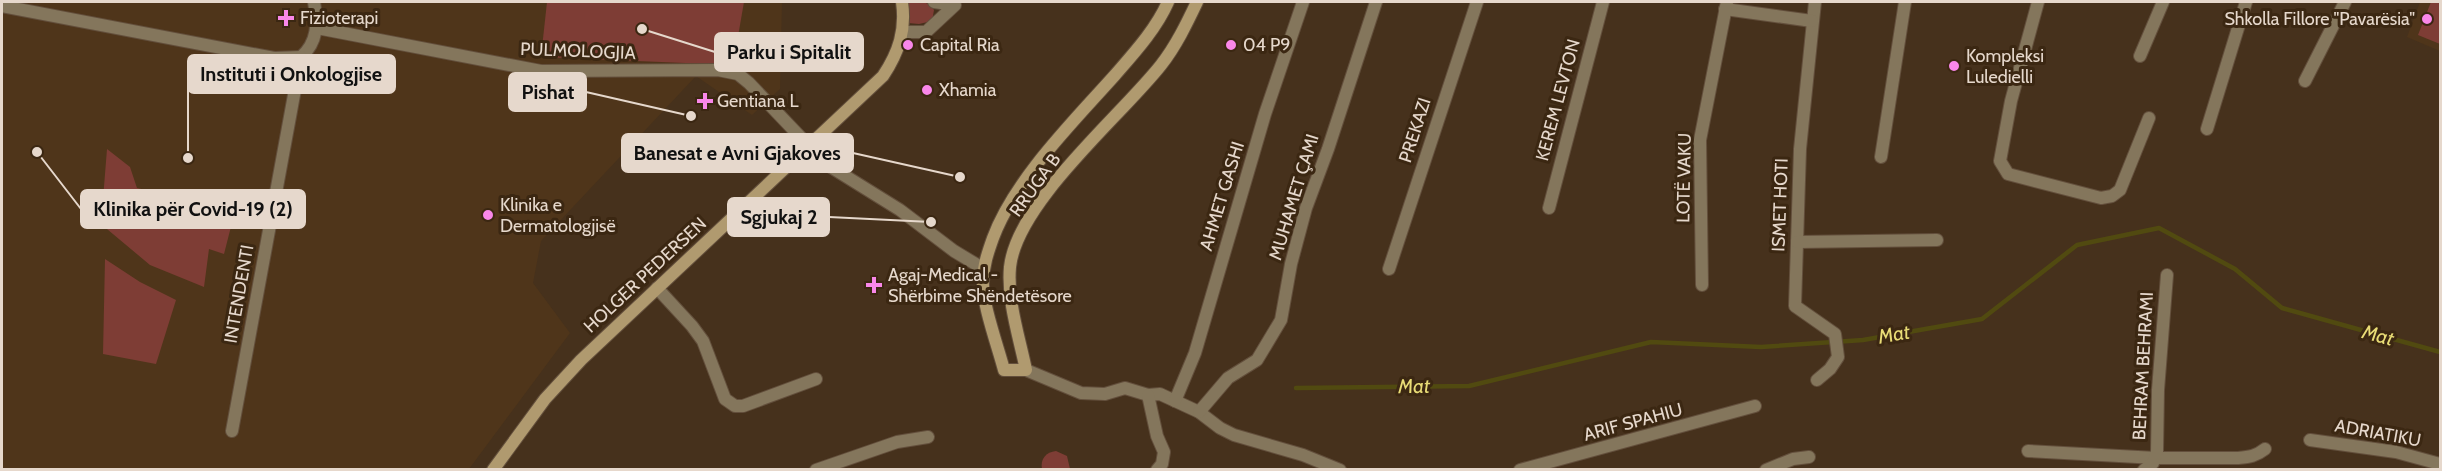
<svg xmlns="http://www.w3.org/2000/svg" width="2442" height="471" viewBox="0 0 2442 471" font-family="Cabin,sans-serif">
<rect width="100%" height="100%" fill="#46311c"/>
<!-- built -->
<g fill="#4f351a">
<polygon points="2,2 782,2 780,89 752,115 696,76 541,241 533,283 570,333 469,469 2,469"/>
<polygon points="2420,2 2440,2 2440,51 2407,37"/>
</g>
<!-- green -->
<g fill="#7e3d35">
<polygon points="547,2 744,2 733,65 541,57"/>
<path d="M 907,2 C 918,2 929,0 934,10 L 932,21 L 919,24 L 908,23 Z"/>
<polygon points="2431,2 2440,2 2440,44 2418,35"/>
<polygon points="107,149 130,167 137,188 219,207 222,198 237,203 224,254 209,249 204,287 150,265 101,224"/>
<polygon points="105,259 140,282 176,300 156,364 103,354"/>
<path d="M 1056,451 L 1067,456 L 1070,469 L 1042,469 C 1040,459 1046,452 1056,451 Z"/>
</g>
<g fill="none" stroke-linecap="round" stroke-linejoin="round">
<!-- stream -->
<polyline stroke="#514a10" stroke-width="4.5" points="1296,388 1469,386 1651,342 1761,347 1863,340 1982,319 2077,245 2159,228 2235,269 2282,308 2440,352"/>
<!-- street casing -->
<g stroke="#634f3c" stroke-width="14">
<g id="street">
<polyline points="1815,2 1800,149 1795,306 1835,334 1838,357 1830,369 1817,380"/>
<polyline points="2038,2 2011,101 2000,161 2008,174 2101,198 2112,196 2120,190 2149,118"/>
<polyline points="2,6 274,58 301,57"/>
<polyline points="1725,9 1812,21"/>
<polyline points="317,28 541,71 718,70 738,74 749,83 826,164 900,210 954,251 984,269"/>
<polyline points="903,32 926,32 955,5 934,2"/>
<polyline points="2140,56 2163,2"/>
<path d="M 301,57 C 318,42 318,23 314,2"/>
<polyline points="2305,81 2345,2"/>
<polyline points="2207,129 2246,2"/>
<polyline points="1881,157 1905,2"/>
<polyline points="1549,208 1603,2"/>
<polyline points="1797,242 1937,240"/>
<polyline points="1389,269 1477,2"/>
<polyline points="1702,285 1700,140 1727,2"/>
<polyline points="657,288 692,326 703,341 725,399 735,406 743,406 816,379"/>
<polyline points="1026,370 1081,393 1105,394 1125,388 1148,395 1160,394 1199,412 1220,428 1234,435 1303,455 1340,470"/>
<polyline points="1148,395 1157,436 1164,452 1162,464 1157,470"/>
<polyline points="1175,401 1195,353 1265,114 1303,2"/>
<polyline points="1199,412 1228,378 1257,360 1281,320 1291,264 1306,208 1328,149 1376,2"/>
<polyline points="232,431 301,57"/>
<polyline points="2310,440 2396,452 2440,464"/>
<path d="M 2028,451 L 2156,458 L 2238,458 C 2250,457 2256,456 2265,449"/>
<polyline points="816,470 897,442 928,437"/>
<polyline points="1520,470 1755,406"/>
<polyline points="1766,470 1793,459 1809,457"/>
<polyline points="2144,470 2153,463 2157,452 2158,390 2167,275"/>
</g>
</g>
<!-- secondary casing -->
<g stroke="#634f3c" stroke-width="14">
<g id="secondary">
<path d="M 1168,2 C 1156,29 1135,52 1115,75 C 1074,121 1015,179 993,238 C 988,252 983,266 983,282 C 982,303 998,347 1004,370 L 1026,370 C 1019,336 1007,301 1010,267 C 1017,202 1121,116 1161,65 C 1176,46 1187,23 1197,2"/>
<path d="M 493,470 L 545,399 L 581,360 L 883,76 C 899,52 906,30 902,2"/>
</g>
</g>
<!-- street -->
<use href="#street" stroke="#84765c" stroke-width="12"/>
<!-- secondary -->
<use href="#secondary" stroke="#b09a6f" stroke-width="12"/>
</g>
<!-- markers -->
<g fill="#f987e9" stroke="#3b2712" stroke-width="2">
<path d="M283 9h6v6h6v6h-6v6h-6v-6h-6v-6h6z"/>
<circle cx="2427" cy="19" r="6"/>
<circle cx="908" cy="45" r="6"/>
<circle cx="1231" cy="45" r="6"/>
<circle cx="1954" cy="66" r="6"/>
<circle cx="927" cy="90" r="6"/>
<path d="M702 92h6v6h6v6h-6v6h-6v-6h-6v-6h6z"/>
<circle cx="488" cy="215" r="6"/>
<path d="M871 276h6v6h6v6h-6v6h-6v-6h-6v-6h6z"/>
</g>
<g text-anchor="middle" stroke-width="6" stroke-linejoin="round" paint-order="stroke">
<!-- poi labels -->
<g font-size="18" fill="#e6d8cc" stroke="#3b2712" text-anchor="start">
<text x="300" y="24">Fizioterapi</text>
<text x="2415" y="25" text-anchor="end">Shkolla Fillore "Pavarësia"</text>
<text x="920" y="51">Capital Ria</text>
<text x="1243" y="51">04 P9</text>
<text x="1966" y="62">Kompleksi<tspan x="1966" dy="21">Luledielli</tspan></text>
<text x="939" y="96">Xhamia</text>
<text x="717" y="107">Gentiana L</text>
<text x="500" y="211">Klinika e<tspan x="500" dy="21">Dermatologjisë</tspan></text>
<text x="888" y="281">Agaj-Medical -<tspan x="888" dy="21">Shërbime Shëndetësore</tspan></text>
</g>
<!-- street labels -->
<g font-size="18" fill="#e6d8cc" stroke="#3b2712">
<text transform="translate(578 51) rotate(2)" y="6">PULMOLOGJIA</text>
<text transform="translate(1558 100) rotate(-75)" y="6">KEREM LEVTON</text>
<text transform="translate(1415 130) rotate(-72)" y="6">PREKAZI</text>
<text transform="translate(1684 178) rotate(-89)" y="6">LOTË VAKU</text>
<text transform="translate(1035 185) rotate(-54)" y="6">RRUGA B</text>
<text transform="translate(1222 196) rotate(-73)" y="6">AHMET GASHI</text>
<text transform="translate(1294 197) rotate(-73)" y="6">MUHAMET ÇAMI</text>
<text transform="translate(1780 205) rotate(-88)" y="6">ISMET HOTI</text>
<text transform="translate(645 275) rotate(-43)" y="6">HOLGER PEDERSEN</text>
<text transform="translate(239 294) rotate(-80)" y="6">INTENDENTI</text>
<text transform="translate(2143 366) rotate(-87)" y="6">BEHRAM BEHRAMI</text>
<text transform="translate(1633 422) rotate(-15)" y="6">ARIF SPAHIU</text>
<text transform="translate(2378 433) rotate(10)" y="6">ADRIATIKU</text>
</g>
<!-- water labels -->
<g font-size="20" font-style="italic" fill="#e9dc76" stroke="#3b2712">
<text transform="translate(1894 334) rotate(-10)" y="7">Mat</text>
<text transform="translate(2378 335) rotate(15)" y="7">Mat</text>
<text transform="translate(1414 386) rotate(-1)" y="7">Mat</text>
</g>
</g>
<!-- callouts -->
<path fill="none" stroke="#e6d8cc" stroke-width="2" d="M642 29L715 52M188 158L188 74M691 116L586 92M960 177L853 153M37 152L81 209M931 222L829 217"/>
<g fill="#e6d8cc" stroke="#3b2712" stroke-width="2">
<circle cx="642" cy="29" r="6"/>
<circle cx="188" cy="158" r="6"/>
<circle cx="691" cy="116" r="6"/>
<circle cx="960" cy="177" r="6"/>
<circle cx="37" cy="152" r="6"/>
<circle cx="931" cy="222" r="6"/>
</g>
<g fill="#e6d8cc" stroke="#e6d8cc" stroke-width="2">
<rect x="715" y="33" width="148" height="38" rx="6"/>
<rect x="188" y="55" width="207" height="38" rx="6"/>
<rect x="509" y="73" width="77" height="38" rx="6"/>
<rect x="622" y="134" width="231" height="38" rx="6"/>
<rect x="81" y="190" width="224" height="38" rx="6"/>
<rect x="728" y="198" width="101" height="38" rx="6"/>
</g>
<g font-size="20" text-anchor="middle" font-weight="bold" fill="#111">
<text x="789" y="59">Parku i Spitalit</text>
<text x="291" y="81">Instituti i Onkologjise</text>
<text x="548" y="99">Pishat</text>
<text x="737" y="160">Banesat e Avni Gjakoves</text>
<text x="193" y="216">Klinika për Covid-19 (2)</text>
<text x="779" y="224">Sgjukaj 2</text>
</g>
<!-- border -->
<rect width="2442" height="471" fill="none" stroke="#e6d8cc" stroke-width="6"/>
</svg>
